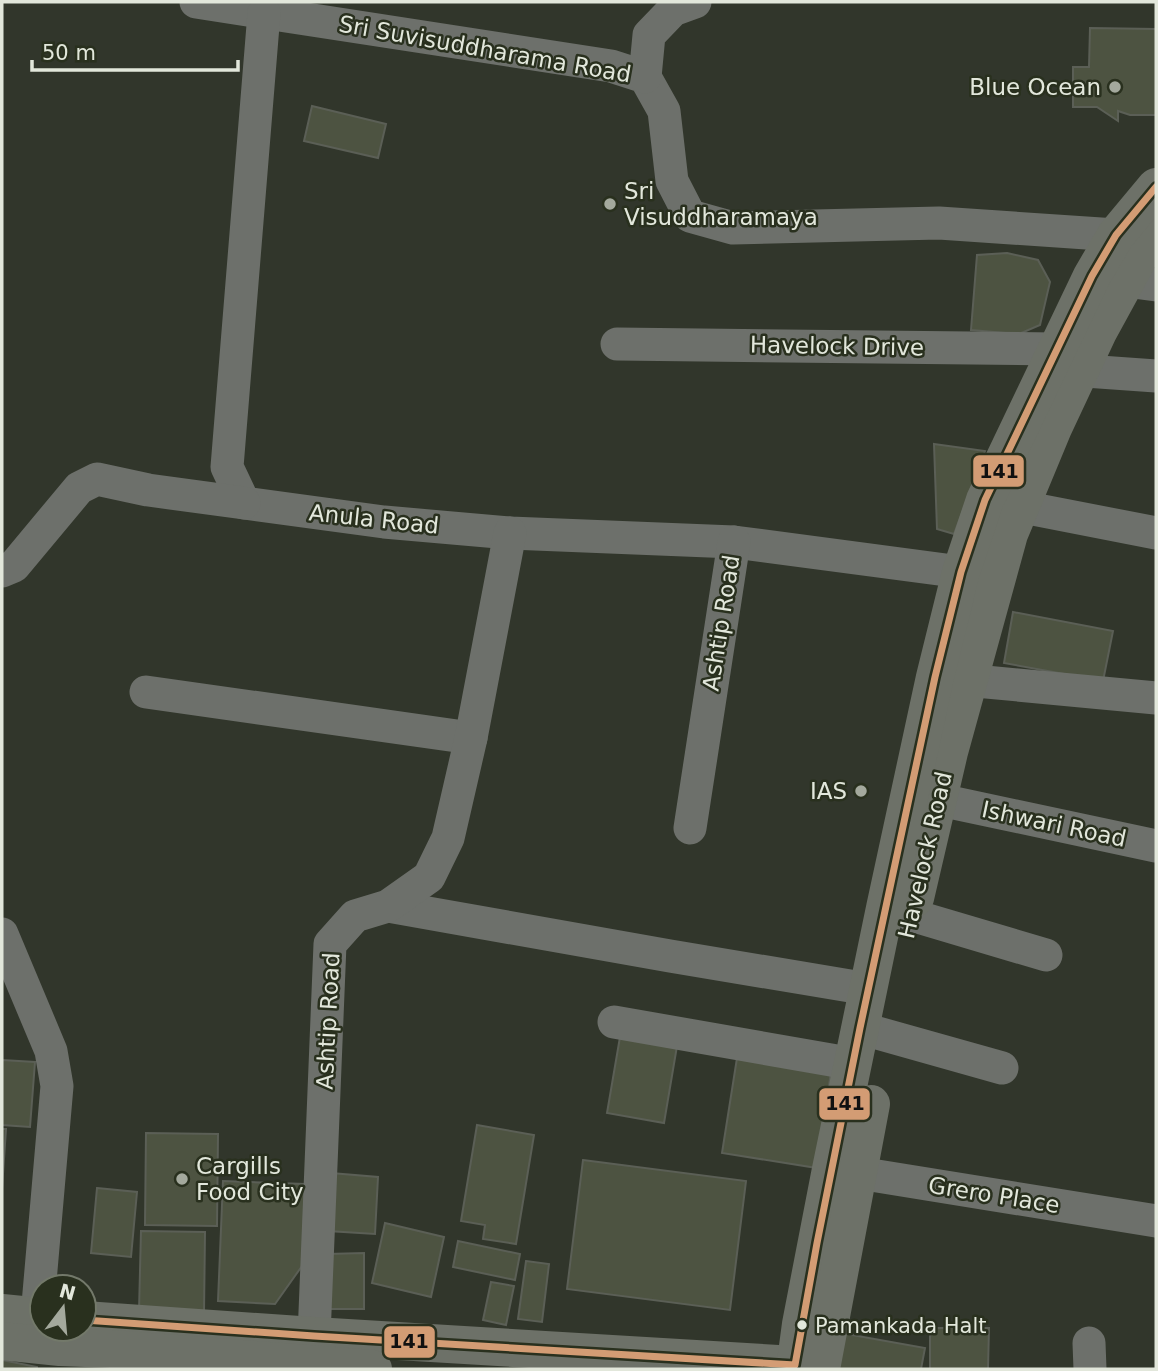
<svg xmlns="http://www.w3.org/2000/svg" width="1158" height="1371" viewBox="0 0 1158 1371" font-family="'DejaVu Sans',sans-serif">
<rect width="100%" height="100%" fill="#31362b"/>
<!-- building -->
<g fill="#4d5341" stroke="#5b5f56" stroke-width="2">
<polygon points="1090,28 1156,29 1156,115 1130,115 1118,111 1118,121 1097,107 1073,107 1073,67 1089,67"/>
<polygon points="312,106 386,124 378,158 304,141"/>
<polygon points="1007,253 1038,260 1050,282 1040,325 1019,334 971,330 977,255"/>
<polygon points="934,444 985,451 954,534 937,529"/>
<polygon points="1013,612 1113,631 1103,681 1004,663"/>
<polygon points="620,1037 677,1046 664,1123 607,1113"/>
<polygon points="737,1058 831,1072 817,1168 722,1153"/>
<polygon points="2,1060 35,1062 30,1127 2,1125"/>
<polygon points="477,1125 534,1135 516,1244 483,1239 485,1225 461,1221"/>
<polygon points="2,1129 6,1129 2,1189"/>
<polygon points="146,1133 218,1134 217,1226 145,1225"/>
<polygon points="583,1160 746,1181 730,1310 567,1289"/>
<polygon points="331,1173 378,1177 375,1234 328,1231"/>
<polygon points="223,1181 305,1184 302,1266 275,1304 218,1301"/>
<polygon points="97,1188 137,1192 131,1257 91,1253"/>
<polygon points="385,1223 444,1237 431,1297 372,1283"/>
<polygon points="141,1231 205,1232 204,1313 139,1311"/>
<polygon points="458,1241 520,1254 515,1280 453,1267"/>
<polygon points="364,1253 364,1309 328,1309 327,1254"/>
<polygon points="526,1261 549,1264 542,1322 518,1319"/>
<polygon points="491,1282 514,1286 506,1325 483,1320"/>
<polygon points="930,1328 989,1328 988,1369 930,1369"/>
<polygon points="841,1333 925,1348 921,1369 835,1369"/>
<polygon points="2,1360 37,1367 37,1369 2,1369"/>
</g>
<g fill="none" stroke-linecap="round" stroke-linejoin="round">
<!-- minor -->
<g stroke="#6d706b" stroke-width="33">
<polyline points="196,2 611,66 645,77 664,111 672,181 690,216 733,228 939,223 1116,235 1137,243"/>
<polyline points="264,13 227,467 244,503 384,522 510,533 734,542 961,572 986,581"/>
<polyline points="645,77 649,35 673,10 695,2"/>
<polyline points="1103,278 1156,285"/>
<polyline points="617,344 1057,349 1079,356"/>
<polyline points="1057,369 1156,376"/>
<polyline points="997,502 1156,533"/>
<polyline points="2,571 14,566 79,488 97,479 148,490 244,503"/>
<polyline points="943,678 1156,698"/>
<polyline points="146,692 471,738"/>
<polyline points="912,794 1156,846"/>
<polyline points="690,828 734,542"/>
<polyline points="388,906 670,956 868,989"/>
<polyline points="911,915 1046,955"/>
<polyline points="2,934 51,1051 57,1086 37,1316"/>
<polyline points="614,1022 854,1064"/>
<polyline points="860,1028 1002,1068"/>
<polyline points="834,1169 1156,1221"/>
<polyline points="1089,1343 1090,1369"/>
<polyline points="313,1361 330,944 355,916 388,906 429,877 448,838 471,738 510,533"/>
</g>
<!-- major -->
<g stroke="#6d7168" stroke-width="38">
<polyline points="915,898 949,752 1009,534 1053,428 1098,332 1145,246 1156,233"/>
<polyline points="2,1313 42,1317"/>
<polyline points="84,1320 314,1336 795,1365 819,1368"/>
<polyline points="2,1341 60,1347 111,1349 373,1369"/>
<polyline points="795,1369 801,1324 831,1169 885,908 935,677 961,572 985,500 1092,276 1116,235 1156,187"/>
<polyline points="821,1369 871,1104"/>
</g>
<!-- bus-1 casing -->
<g stroke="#29301e" stroke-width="12">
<polyline id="bus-1" points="84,1320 314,1336 795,1365 817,1243 860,1028 935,677 961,572 985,500 1092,276 1116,235 1156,187"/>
</g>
<!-- bus-1 -->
<use href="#bus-1" stroke="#d39c74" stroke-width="7"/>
</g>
<!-- markers -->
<g fill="#a4a99d" stroke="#29301e" stroke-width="2.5">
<circle cx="1115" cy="87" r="7"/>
<circle cx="610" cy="204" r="7"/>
<circle cx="861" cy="791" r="7"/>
<circle cx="182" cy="1179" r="7"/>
</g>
<circle fill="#e2e7db" stroke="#29301e" stroke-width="2.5" cx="802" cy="1325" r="6"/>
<g text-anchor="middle" stroke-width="5" stroke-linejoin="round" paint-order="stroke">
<!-- bus labels -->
<g font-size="21" fill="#e2e7db" stroke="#29301e" text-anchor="start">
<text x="815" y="1333">Pamankada Halt</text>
</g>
<!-- street labels -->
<g font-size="23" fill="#e2e7db" stroke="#29301e">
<text transform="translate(485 49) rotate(10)" y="8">Sri Suvisuddharama Road</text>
<text transform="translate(837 346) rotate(1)" y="8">Havelock Drive</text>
<text transform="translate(374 519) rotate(6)" y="8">Anula Road</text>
<text transform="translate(721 623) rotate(-81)" y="8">Ashtip Road</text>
<text transform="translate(1054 824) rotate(12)" y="8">Ishwari Road</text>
<text transform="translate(925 855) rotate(-77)" y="8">Havelock Road</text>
<text transform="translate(328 1021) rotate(-87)" y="8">Ashtip Road</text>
<text transform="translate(994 1195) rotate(9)" y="8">Grero Place</text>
</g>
<!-- poi labels -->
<g font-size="23" fill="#e2e7db" stroke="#29301e" text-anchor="end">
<text x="1101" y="95">Blue Ocean</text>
<text x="624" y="199" text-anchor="start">Sri<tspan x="624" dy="26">Visuddharamaya</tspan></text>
<text x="847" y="799">IAS</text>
<text x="196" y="1174" text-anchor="start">Cargills<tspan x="196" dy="26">Food City</tspan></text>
</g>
</g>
<g stroke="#29301e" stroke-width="2.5">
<rect x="972" y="454" width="53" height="34" rx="7" fill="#d39c74"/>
<rect x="818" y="1087" width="53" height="34" rx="7" fill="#d39c74"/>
<rect x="383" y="1325" width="53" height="34" rx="7" fill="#d39c74"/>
</g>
<g font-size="19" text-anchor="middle" font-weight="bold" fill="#111">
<text x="999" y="478">141</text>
<text x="845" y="1110">141</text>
<text x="409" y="1348">141</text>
</g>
<!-- border -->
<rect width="1158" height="1371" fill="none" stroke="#e2e7db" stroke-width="7"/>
<!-- north arrow -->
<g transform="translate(63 1308) rotate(16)"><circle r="33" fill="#29301e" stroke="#73796a" stroke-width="2"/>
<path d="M0-5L12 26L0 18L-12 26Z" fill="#a4a99d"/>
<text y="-10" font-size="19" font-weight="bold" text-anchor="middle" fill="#e2e7db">N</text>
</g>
<!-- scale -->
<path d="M32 60v10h206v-10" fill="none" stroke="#e2e7db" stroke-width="3.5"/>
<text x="42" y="60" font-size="21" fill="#e2e7db" stroke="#29301e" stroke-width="5" paint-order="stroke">50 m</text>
</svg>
